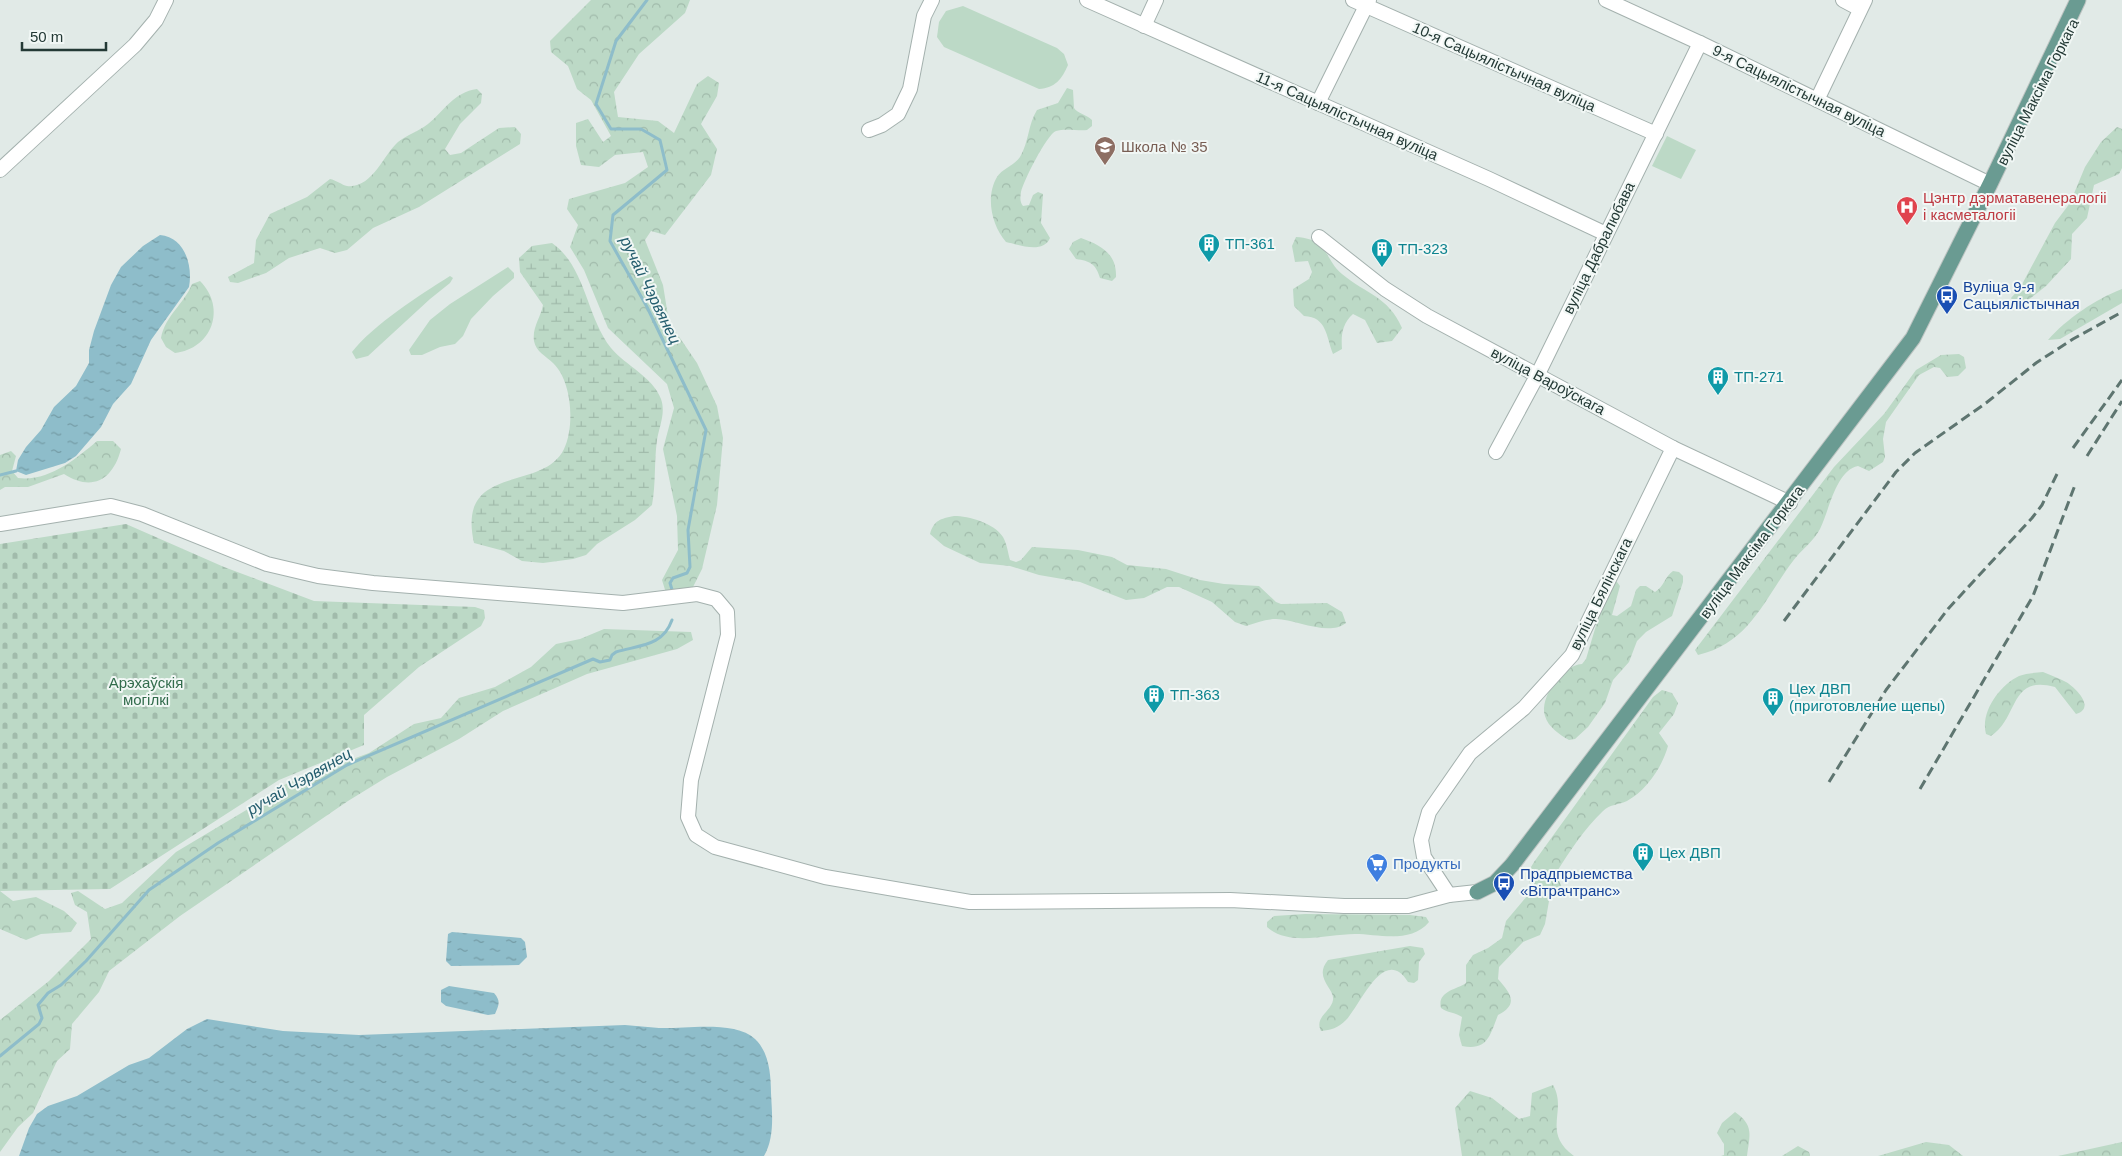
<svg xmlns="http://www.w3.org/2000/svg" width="2122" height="1156" viewBox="0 0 2122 1156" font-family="Helvetica,sans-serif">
<defs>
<pattern id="forest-crowns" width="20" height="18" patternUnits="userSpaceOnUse" patternTransform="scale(1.25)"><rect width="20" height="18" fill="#bcd9c6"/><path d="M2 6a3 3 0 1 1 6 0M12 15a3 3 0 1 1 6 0" fill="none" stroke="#a1bbab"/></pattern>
<pattern id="wetland-marsh" width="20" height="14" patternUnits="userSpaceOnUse" patternTransform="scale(1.25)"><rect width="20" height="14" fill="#bcd9c6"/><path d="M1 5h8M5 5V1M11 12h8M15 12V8" fill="none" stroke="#a1bbab"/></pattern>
<pattern id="cemetery-stones" width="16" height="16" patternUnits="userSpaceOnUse" patternTransform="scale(1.25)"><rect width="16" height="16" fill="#bcd9c6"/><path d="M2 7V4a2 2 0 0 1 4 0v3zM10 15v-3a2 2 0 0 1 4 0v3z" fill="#a1bbab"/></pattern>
<pattern id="water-ripples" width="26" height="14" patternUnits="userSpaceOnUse" patternTransform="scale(1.25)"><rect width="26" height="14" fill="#8ebdca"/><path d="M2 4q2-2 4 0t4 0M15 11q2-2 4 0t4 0" fill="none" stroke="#749ba5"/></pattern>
</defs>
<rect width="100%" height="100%" fill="#e1eae7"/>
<!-- green -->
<g fill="#bcd9c6">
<path d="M 963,6 L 1057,48 L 1064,54 L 1068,65 C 1062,79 1055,88 1039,89 L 944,47 L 937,37 L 939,22 L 946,11 Z"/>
<polygon points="1667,136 1696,150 1681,179 1652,166"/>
<polygon points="508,267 514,273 514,278 493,296 471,319 463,336 455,344 440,347 422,355 411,355 409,350 430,320 450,304"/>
<path d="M 450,276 L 453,278 L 450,283 L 430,299 L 368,356 L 356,359 L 352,352 C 373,325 420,295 450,276 Z"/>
</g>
<!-- forest -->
<g fill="url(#forest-crowns)">
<polygon points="591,0 690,0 685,13 639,54 614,92 618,117 658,121 674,133 697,84 708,76 719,83 717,96 701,124 717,149 711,175 665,235 651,231 645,240 663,285 669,322 697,363 717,406 723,438 717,505 702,569 689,595 666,593 662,580 678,550 677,516 663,449 674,408 667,384 608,328 584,270 570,247 578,225 567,209 569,199 625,183 648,167 643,152 615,155 599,167 581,165 576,146 576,123 588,119 603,142 611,136 591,100 577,89 568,66 551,52 550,41"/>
<path d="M 1067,88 L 1073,90 L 1074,108 C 1078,114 1086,114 1092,120 L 1092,126 L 1087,130 C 1078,131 1065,128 1056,131 C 1047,134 1023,182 1021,192 C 1020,198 1020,202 1023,206 L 1029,205 L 1033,195 L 1038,192 L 1043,194 L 1041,223 L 1050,238 C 1043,254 1020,245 1006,242 C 992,226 985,197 997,177 C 1002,169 1015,165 1020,157 C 1029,142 1028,124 1037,110 L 1058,103 Z"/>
<path d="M 477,89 L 482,94 L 481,103 L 460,124 L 445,149 L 450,155 L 461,153 L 499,128 L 515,127 L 521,134 L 520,144 L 419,207 L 373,228 L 347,250 L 335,253 L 320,248 L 289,258 L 266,273 L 238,283 L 230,282 L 228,277 L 254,263 L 256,240 L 270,214 L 307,197 L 330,179 C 336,180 342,185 347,186 C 372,189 384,154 398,142 C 407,135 419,131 428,124 C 444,111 454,92 477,89 Z"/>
<polygon points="2117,127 2122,129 2122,168 2119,174 2094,185 2087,218 2072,234 2071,259 2046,286 2023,304 2014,303 2011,298 2020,288 2055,223 2070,203 2085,167 2101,142"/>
<path d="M 1296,237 C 1330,239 1323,258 1342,274 C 1366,294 1388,296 1402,328 L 1392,341 L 1377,343 L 1365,320 L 1353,314 C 1342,324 1341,335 1342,349 L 1333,354 C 1326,336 1327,317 1304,316 L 1294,306 L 1293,289 L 1309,279 L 1312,272 L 1308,261 L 1295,262 L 1292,246 Z"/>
<path d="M 1081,238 C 1101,245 1117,254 1116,277 L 1112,281 L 1100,278 C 1096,264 1090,261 1076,259 L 1069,249 L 1073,242 Z"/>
<path d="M 200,281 C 227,308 212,349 175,353 L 166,347 L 161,338 C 165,316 184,304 192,284 Z"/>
<path d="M 2122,289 L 2122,303 L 2060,339 L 2048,340 C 2066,319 2096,299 2122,289 Z"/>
<path d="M 1959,354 L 1964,357 L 1966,368 L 1958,376 L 1947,377 L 1940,368 L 1934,367 L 1919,375 L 1886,422 L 1883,439 L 1885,457 L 1883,462 L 1869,471 L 1858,466 C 1836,470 1829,511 1820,529 C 1814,541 1801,550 1793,561 C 1764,599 1750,643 1698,655 L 1695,650 L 1834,467 L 1884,414 L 1916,370 L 1941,355 Z"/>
<path d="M 97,441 L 113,441 L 121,449 C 113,480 92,492 64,474 L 28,487 L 5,487 L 0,490 L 0,455 L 11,451 L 16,456 L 12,471 L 18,478 C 48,482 76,459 97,441 Z"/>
<path d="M 954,516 C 969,516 994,523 1003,537 C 1007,544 1008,553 1010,560 L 1016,562 L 1021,560 L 1032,547 L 1078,550 L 1112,557 L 1127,565 L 1166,569 L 1200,580 L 1224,584 L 1259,586 L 1276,602 L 1281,604 L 1327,603 L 1342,612 L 1346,623 C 1328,637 1296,619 1276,619 C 1265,619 1256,623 1246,626 L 1235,622 L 1212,602 L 1179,587 L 1167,587 L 1144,598 L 1126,600 L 1080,582 L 1039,575 L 1010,566 L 980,563 L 944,546 L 930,534 C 934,520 940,519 954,516 Z"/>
<path d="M 1673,571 L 1679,572 L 1683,576 L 1683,582 L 1672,616 L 1646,632 L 1637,641 L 1629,662 L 1613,680 L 1605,703 L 1588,727 L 1575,739 L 1569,740 C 1560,735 1548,727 1545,716 C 1539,697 1563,665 1582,664 L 1586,659 L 1606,592 L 1611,582 L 1617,582 L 1620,586 L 1612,615 L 1617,616 L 1631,606 L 1636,590 L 1640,586 L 1646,586 L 1655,592 C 1664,587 1665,576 1673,571 Z"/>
<polygon points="604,629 691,632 693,640 677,649 587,674 503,711 459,739 387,777 348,801 180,916 109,971 99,992 72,1024 70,1049 57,1061 33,1113 18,1127 0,1152 0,1020 49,981 91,939 87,912 75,905 71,893 78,891 105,909 122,903 176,852 248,809 263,797 286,784 369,753 414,724 441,718 459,698 495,687 531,667 556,644 580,639"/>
<path d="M 2043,672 C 2050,675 2059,678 2066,682 C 2076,688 2096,708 2076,714 L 2055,687 C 2009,674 2019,718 1991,736 L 1986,734 C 1980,712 2000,685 2019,676 C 2026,673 2035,673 2043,672 Z"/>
<path d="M 1662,690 L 1672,693 L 1678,703 L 1674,714 L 1659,733 L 1668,746 C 1662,767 1647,790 1627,801 C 1619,805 1610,804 1603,811 C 1584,829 1570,851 1556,873 L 1562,888 L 1559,894 L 1549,901 L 1545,924 L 1540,935 L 1523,942 L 1499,967 L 1498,979 C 1511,994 1519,1004 1498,1015 C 1490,1035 1488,1051 1462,1046 L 1459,1035 L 1462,1017 C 1455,1012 1447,1013 1441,1008 C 1437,991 1456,990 1466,983 L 1466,965 L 1473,955 L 1488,948 L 1502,938 L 1506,921 L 1528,895 L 1530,884 L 1528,872 L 1534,862 L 1653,697 Z"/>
<polygon points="0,891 13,901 36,897 64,911 77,923 71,932 41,934 26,940 0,929"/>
<path d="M 1305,914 L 1410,915 L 1426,917 L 1429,922 C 1411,944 1378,934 1355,934 C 1328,934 1289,947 1267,927 L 1267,922 L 1274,916 Z"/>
<path d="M 1410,946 L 1423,948 L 1425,954 L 1419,962 L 1418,980 L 1414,983 L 1408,982 C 1384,944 1360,1006 1346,1020 C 1338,1028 1331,1030 1321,1031 C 1314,1017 1331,1012 1333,1000 C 1335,989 1313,978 1328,960 Z"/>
<path d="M 1553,1085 C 1568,1111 1541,1132 1574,1156 L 1462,1156 L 1455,1108 L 1470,1091 L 1492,1098 L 1519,1119 L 1530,1116 L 1532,1093 Z"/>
<path d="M 1735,1112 C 1754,1125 1750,1135 1747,1156 L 1721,1156 L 1724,1155 L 1724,1144 L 1717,1133 L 1722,1123 Z"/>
<polygon points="1926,1142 1949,1145 1963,1156 1878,1156"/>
<polygon points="2122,1142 2122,1156 2058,1156"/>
<polygon points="1798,1146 1809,1152 1810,1156 1782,1156"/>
</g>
<!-- wetland -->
<path fill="url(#wetland-marsh)" d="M 552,243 C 586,267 586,316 611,348 C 626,366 653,377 661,399 C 666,413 659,427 657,440 C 654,462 656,484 652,505 L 635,520 L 597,544 L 586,555 L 573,559 L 543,563 L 522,561 L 504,551 L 474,543 C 456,462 543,493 564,449 C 575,426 572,381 553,363 C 546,356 536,352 534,341 C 532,327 541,317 543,305 L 520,272 L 519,258 L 532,246 Z"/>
<!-- cemetery -->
<polygon fill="url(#cemetery-stones)" points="126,524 224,567 314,601 475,607 484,610 485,618 481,626 419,667 364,715 364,745 279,780 110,889 0,891 0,544"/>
<!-- water -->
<g fill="url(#water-ripples)">
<path d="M 160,235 C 185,237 193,266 189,287 L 151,340 L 131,384 L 113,404 L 101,427 L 76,456 L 65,463 L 26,475 L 16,471 L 18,460 L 26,447 L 41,430 L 54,407 L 76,386 L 89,363 L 89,350 L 94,331 L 111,285 L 121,267 L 143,246 Z"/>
<polygon points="452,932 521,938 525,942 527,957 519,965 451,966 446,961 448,934"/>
<path d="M 449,986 L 494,993 C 501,1001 499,1005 495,1014 L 488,1015 L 446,1006 L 441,1002 L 441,990 Z"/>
<path d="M 207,1019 L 283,1031 L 359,1035 L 625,1025 C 636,1026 648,1027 659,1028 C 685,1029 735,1020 755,1039 C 769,1052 771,1075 771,1093 C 772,1114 775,1137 764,1156 L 19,1156 L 29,1128 L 37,1114 L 48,1106 L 77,1096 L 129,1065 L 149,1058 L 187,1029 Z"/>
</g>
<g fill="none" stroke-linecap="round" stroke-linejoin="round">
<!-- stream -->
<g stroke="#8ebdca" stroke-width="3">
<polyline points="647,0 616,41 596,104 611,129 641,129 660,140 667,170 613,215 610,241 647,307 706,430 688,530 690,567 687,573 673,578 670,583 673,593"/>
<polyline points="0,475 16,471"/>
<path d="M 0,1056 L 39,1024 L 42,1018 L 38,1005 L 48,993 L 61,985 L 86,961 L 149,890 L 218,843 L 347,765 L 593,659 L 600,662 L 610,660 L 612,655 L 616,652 C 640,645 663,646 672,620"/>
</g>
<!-- minor casing -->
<g stroke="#a4b1ae" stroke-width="16">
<g id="minor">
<polyline points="1087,0 1489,179 1606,234"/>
<polyline points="1353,0 1656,134"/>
<polyline points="1606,0 1700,43 1990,184"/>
<polyline points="1843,0 1860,9"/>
<polyline points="1144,26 1156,0"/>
<polyline points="1817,100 1865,0"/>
<polyline points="1318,103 1369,0"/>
<polyline points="869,130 882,125 898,114 910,89 924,16 932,0"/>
<polyline points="0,170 135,45 156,20 166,0"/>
<polyline points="1319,237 1385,289 1427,316 1673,448 1790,503"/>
<polyline points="1496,452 1537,376 1700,43"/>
<polyline points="0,524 111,506 142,514 267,564 318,576 373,583 623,603 697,594 716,599 727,612 728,635 691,780 688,817 696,835 715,847 825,877 970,902 1230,900 1344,906 1408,906 1449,895 1477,892"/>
<polyline points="1449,895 1424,857 1421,840 1429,812 1470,753 1524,708 1572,655 1673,448"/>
</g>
</g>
<!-- major casing -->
<g stroke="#bdc4c2" stroke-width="17">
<polyline id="major" points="1477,892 1495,883 1512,865 1913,338 1990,184 2078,0"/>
</g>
<!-- minor -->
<use href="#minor" stroke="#fff" stroke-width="14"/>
<!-- major -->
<use href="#major" stroke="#6a9b92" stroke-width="15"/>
<!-- rail -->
<g stroke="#5e7570" stroke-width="3" stroke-dasharray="10 5" stroke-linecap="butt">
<polyline points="2073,448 2122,380"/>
<polyline points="2087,456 2122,401"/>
<polyline points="1784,621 1896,472 1915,453 1986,403 2036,363 2073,339 2122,312"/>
<polyline points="1829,782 1886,690 1948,609 2032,518 2042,505 2057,474"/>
<polyline points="1920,789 2033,596 2075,485"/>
</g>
</g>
<!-- icons -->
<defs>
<g id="school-pin" transform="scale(1.125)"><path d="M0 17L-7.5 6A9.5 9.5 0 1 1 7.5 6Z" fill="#8d6e63" stroke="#f1f7f5"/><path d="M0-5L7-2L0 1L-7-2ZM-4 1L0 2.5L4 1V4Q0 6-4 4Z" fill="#fff"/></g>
<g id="hospital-pin" transform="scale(1.125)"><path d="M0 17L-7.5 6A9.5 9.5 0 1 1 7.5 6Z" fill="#e0444e" stroke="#f1f7f5"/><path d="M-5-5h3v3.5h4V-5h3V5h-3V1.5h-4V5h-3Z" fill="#fff"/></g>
<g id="building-pin" transform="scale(1.125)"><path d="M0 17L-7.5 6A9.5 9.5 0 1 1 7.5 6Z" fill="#0f9aa8" stroke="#f1f7f5"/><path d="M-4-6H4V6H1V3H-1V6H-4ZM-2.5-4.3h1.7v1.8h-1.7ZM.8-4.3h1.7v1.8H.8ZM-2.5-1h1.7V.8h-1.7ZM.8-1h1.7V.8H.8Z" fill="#fff"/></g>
<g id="bus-pin" transform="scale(1.125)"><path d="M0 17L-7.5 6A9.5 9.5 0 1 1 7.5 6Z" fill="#1a4fb4" stroke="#f1f7f5"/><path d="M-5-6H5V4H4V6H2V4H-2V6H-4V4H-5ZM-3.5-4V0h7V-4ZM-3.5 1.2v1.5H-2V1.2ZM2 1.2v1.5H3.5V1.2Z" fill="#fff"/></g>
<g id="supermarket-pin" transform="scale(1.125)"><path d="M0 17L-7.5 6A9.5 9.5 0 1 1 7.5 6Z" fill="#3f7fe0" stroke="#f1f7f5"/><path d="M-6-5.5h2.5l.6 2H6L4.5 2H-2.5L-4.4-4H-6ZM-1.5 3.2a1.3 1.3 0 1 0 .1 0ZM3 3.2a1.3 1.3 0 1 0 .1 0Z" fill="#fff"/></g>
</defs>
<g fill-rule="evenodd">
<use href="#school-pin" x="1105" y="147"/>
<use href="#hospital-pin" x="1907" y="207"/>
<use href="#building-pin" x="1209" y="244"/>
<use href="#building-pin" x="1382" y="249"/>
<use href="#bus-pin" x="1947" y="296"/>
<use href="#building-pin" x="1718" y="377"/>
<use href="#building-pin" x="1154" y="695"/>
<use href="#building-pin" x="1773" y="698"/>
<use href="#building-pin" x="1643" y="853"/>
<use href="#supermarket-pin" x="1377" y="864"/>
<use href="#bus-pin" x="1504" y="883"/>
</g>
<g text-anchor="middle" stroke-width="4" stroke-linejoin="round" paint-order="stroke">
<!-- street labels -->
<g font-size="15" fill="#233935" stroke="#f1f7f5">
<text transform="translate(1504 67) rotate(24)" y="5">10-я Сацыялістычная вуліца</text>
<text transform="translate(1799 91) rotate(26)" y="5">9-я Сацыялістычная вуліца</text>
<text transform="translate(2038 92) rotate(-63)" y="5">вуліца Максіма Горкага</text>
<text transform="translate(1347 116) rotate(24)" y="5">11-я Сацыялістычная вуліца</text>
<text transform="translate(1599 248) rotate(-64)" y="5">вуліца Дабралюбава</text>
<text transform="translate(1548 381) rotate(28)" y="5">вуліца Вароўскага</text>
<text transform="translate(1752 552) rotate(-53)" y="5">вуліца Максіма Горкага</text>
<text transform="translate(1601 594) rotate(-64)" y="5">вуліца Бялінскага</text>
</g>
<!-- education labels -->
<g font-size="15" fill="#785e54" stroke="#f1f7f5" text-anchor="start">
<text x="1121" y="152">Школа № 35</text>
</g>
<!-- health labels -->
<g font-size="15" fill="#be3a42" stroke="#f1f7f5" text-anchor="start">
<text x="1923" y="203">Цэнтр дэрматавенералогіі<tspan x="1923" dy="17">і касметалогіі</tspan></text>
</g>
<!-- culture labels -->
<g font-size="15" fill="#0d838f" stroke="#f1f7f5" text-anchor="start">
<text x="1225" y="249">ТП-361</text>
<text x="1398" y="254">ТП-323</text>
<text x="1734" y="382">ТП-271</text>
<text x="1789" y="694">Цех ДВП<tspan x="1789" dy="17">(приготовление щепы)</tspan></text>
<text x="1170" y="700">ТП-363</text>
<text x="1659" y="858">Цех ДВП</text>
</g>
<!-- transit labels -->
<g font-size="15" fill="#164399" stroke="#f1f7f5" text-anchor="start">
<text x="1963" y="292">Вуліца 9-я<tspan x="1963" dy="17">Сацыялістычная</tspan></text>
<text x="1520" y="879">Прадпрыемства<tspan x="1520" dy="17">«Вітрачтранс»</tspan></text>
</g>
<!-- park labels -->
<g font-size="15" fill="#326c4c" stroke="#f1f7f5">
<text x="146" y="688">Арэхаўскія<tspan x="146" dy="17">могілкі</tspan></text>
</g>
<!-- shop labels -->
<g font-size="15" fill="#366cbe" stroke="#f1f7f5" text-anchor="start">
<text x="1393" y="869">Продукты</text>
</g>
<!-- water labels -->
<g font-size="16" font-style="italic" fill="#245d6e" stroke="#f1f7f5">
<text transform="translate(651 290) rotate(64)" y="6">ручай Чэрвянец</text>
<text transform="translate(299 781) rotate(-30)" y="6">ручай Чэрвянец</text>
</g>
</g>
<!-- scale -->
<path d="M22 42v8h84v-8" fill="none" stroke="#233935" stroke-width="2.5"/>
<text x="30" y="42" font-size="15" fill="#233935" stroke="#f1f7f5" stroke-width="4" paint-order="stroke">50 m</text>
</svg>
